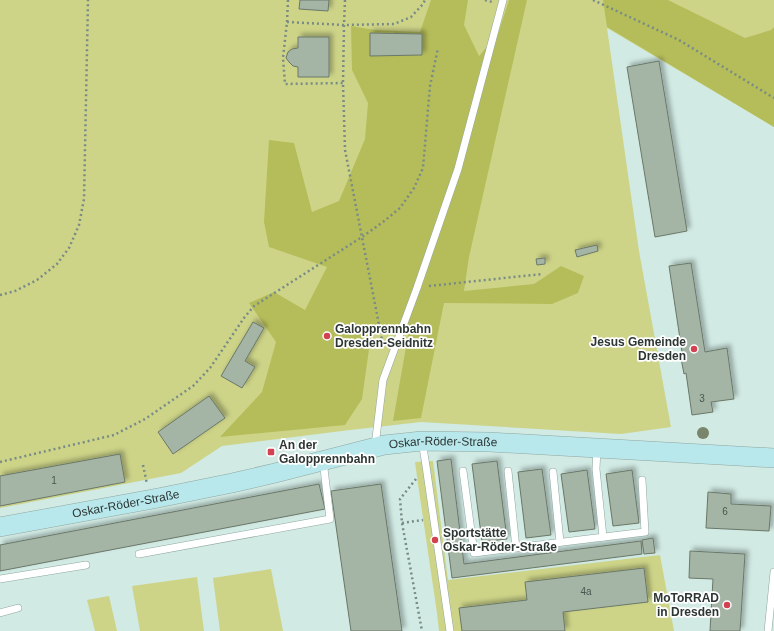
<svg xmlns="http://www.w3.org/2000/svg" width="774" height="631" viewBox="0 0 774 631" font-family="Helvetica,sans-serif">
<defs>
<filter id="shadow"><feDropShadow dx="3.5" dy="-3.5" stdDeviation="2" flood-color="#0004"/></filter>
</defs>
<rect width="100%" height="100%" fill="#d1eae3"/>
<!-- green -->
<g fill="#cdd488">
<polygon points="0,0 774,0 774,127 607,28 639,251 671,427 621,434 421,422 350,430 222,446 181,473 0,508"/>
<polygon points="433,461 448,580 660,555 674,631 439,631 437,613 418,484 415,462"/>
<polygon points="271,569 283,631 220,631 213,578"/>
<polygon points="197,577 204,631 140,631 132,586"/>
<polygon points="109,596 117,631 95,631 87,600"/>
</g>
<!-- forest -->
<g fill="#b5bd5a">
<polygon points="431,0 468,0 464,25 479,56 498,34 509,0 527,0 469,257 464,291 534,284 561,266 584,276 578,293 552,304 444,303 421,418 393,421 409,330 372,328 362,399 345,425 220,437 262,392 276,342 249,303 274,292 305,310 327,267 269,247 264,222 269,140 294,143 312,212 339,201 365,139 368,103 352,70 351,26 375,30 420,32"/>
<polygon points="603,0 668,0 745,38 771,30 774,27 774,127 607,27"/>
</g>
<!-- building -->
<g fill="#a5b5a5" stroke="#6a7869" filter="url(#shadow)">
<polygon points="300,0 329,0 328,11 299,9"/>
<polygon points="370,33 422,34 422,55 370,56"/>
<polygon points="298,37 329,37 329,77 298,77 298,67 293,66 289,62 286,58 288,52 292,49 298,48"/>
<polygon points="659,61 687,231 655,237 627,67"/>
<polygon points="597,245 598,251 577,257 575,250"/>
<polygon points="545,258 545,264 537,265 536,259"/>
<polygon points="691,263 705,352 727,348 734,399 711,402 713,412 692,415 686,373 684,374 680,353 682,352 669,266"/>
<polygon points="253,322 264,328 245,361 255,367 242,388 221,376"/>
<polygon points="209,396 225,418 173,454 158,432"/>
<polygon points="120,454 125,482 0,506 0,476"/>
<polygon points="451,459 464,564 641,541 642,554 452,578 437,461"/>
<polygon points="497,461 507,539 482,542 472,464"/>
<polygon points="542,469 551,535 526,538 518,472"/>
<polygon points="587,470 595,529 569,532 561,474"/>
<polygon points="632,470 639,523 613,526 606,474"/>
<polygon points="319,484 325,509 0,571 0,545"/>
<polygon points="381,484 402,631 351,631 331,491"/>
<polygon points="708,492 731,494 731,504 771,506 769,531 706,528"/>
<polygon points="653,538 655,553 644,554 642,540"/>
<polygon points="690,551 745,554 740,631 710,631 713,579 689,578"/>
<polygon points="644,568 648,602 563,612 565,631 462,631 459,608 527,600 525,582"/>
</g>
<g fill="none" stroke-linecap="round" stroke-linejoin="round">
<!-- lane casing -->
<g stroke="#90a7a0" stroke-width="8">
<g id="lane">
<polyline points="422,441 426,466 450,631"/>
<polyline points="375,446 383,380 417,288 458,169 503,0"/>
<polyline points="597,448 596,469 603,537"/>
<polyline points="463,471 474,553 645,532 642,480"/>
<polyline points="508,471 516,548"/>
<polyline points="553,472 560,542"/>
<polyline points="139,554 330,519 323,460"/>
<polyline points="0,579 86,565"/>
<polyline points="0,613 18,608"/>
<polyline points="768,631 774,572"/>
</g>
</g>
<!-- secondary casing -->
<g stroke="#90a7a0" stroke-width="20">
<g id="secondary">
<path id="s1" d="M 0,527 L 158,498 L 232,483 L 275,473 L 384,445 L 422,441 L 489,442 L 774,458"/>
</g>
</g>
<!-- path -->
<g stroke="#7a8b86" stroke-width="2.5" stroke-dasharray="2 3" stroke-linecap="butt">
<polyline points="288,0 287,22 283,58 285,84 343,83"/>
<polyline points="345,0 344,25 343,83 345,150 382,340 382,347"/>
<polyline points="485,0 492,2"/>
<polyline points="593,0 679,40 774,98"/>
<polyline points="287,22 344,25 394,24 411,17 423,4 425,0"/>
<polyline points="429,286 542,274"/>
<polyline points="0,295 15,291 37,280 57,264 69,248 79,225 84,199 88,0"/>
<polyline points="0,462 114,435 145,419 193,386 210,368 244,318 254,306 362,237 383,222 400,208 414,188 423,168 430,86 438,48"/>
<polyline points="143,465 147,484"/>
<polyline points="416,479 400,499 402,523 422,631"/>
<polyline points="402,523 423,520"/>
</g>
<!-- lane -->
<use href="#lane" stroke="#fff" stroke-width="7"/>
<!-- secondary -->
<use href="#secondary" stroke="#b8e7ec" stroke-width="19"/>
</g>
<!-- trees -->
<circle fill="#79866b" cx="703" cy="433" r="6"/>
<!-- markers -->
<g fill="#d24250" stroke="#fff" stroke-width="1.5">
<circle cx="327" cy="336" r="4"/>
<circle cx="694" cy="349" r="4"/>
<rect x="267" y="448" width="8" height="8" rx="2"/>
<circle cx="435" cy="540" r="4"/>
<circle cx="727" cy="605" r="4"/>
</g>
<g text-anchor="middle" stroke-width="3.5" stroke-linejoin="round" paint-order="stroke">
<!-- number labels -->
<g font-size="10" fill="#4a5650">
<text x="702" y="402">3</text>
<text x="54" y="484">1</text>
<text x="725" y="515">6</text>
<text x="586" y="595">4a</text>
</g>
<!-- poi labels -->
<g font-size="12" font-weight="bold" fill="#2c3633" stroke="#fff" text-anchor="start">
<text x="335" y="333">Galopprennbahn<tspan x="335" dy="14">Dresden-Seidnitz</tspan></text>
<text x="686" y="346" text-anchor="end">Jesus Gemeinde<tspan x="686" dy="14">Dresden</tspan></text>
<text x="279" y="449">An der<tspan x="279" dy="14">Galopprennbahn</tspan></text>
<text x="443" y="537">Sportstätte<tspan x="443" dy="14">Oskar-Röder-Straße</tspan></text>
<text x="719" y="602" text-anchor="end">MoToRRAD<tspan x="719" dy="14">in Dresden</tspan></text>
</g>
<!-- street labels -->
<g font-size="12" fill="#2c3633" stroke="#fff">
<text dy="4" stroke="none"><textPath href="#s1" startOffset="452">Oskar-Röder-Straße</textPath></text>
<text dy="4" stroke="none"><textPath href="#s1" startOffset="128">Oskar-Röder-Straße</textPath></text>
</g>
</g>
</svg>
